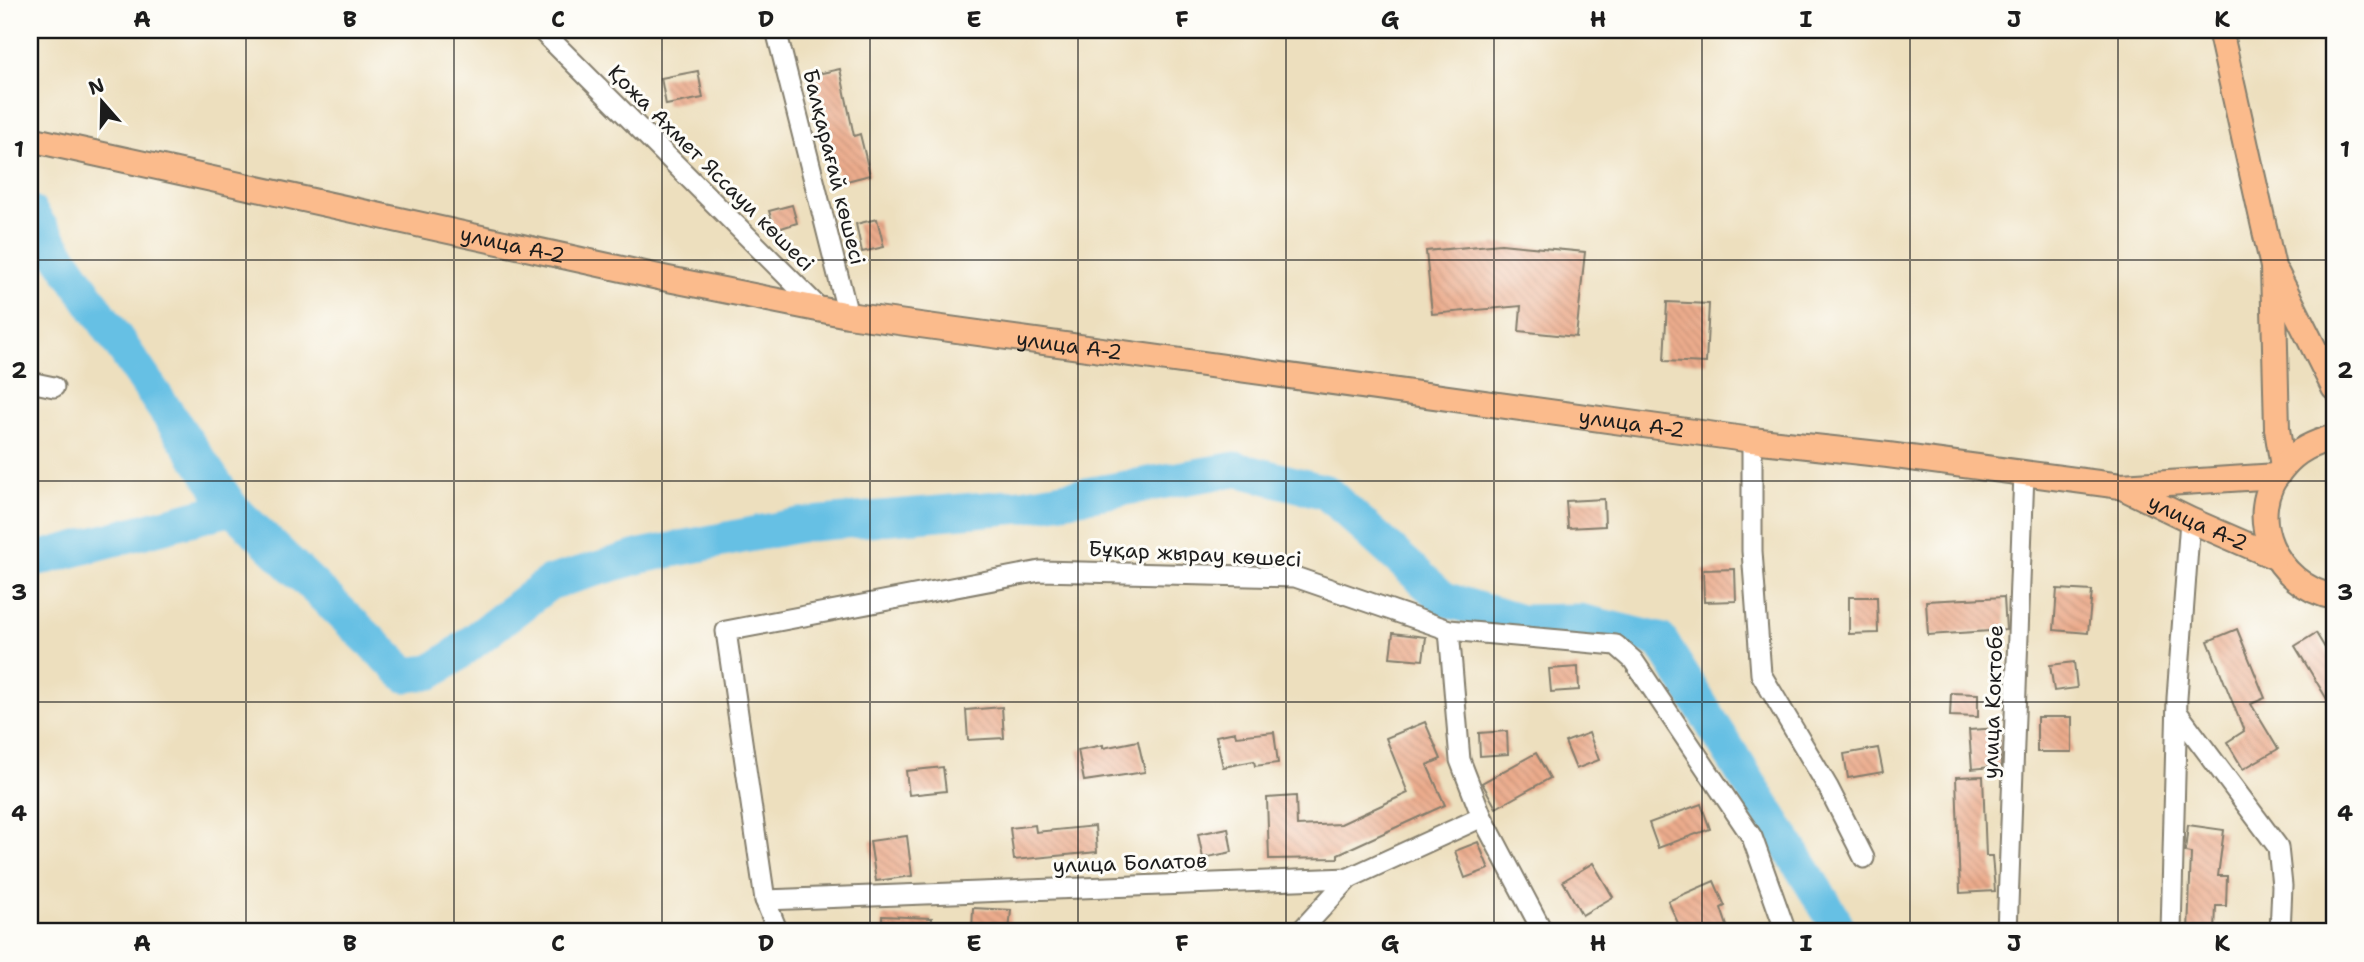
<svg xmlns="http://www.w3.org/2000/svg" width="2364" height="962" viewBox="0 0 2364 962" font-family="'Shantell Sans',sans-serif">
<defs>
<pattern id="building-back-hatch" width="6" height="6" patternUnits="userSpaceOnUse" patternTransform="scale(1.75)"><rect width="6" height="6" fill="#ebab8c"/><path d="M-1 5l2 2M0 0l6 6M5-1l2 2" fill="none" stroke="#c99378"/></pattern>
</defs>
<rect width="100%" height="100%" fill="#fdfcf7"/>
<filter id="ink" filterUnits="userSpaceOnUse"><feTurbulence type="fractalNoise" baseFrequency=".0143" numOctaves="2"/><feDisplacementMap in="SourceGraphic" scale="14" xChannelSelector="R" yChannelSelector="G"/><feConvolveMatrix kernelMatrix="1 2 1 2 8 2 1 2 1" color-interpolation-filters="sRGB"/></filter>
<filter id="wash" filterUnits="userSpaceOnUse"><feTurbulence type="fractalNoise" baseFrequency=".00686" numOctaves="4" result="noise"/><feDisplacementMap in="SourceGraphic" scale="28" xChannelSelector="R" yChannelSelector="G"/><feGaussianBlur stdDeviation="1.57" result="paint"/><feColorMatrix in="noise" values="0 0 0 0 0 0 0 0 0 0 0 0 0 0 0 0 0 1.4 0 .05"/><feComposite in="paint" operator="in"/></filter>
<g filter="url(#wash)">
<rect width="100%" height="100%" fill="#eddfbe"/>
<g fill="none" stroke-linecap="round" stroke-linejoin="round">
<!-- river -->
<g stroke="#66c0e4" stroke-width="35">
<polyline points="30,212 232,508 406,675 431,672 452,658 549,583 641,556 799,525 1022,506 1236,469 1326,492 1444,599 1521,622 1580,621 1660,640 1833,918 1839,932"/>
<polyline points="30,561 232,508"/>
</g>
</g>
<g id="blocks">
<!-- building -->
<g fill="url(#building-back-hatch)">
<polygon points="840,69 854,136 860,134 870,175 839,183 813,75"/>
<polygon points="698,71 703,98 666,105 661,78"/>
<polygon points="792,205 797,223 775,230 769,211"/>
<polygon points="877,219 884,247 862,252 856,224"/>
<polygon points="1501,244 1585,252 1576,337 1519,331 1521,306 1432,314 1426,251"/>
<polygon points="1667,302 1709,304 1706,363 1664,361"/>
<polygon points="1604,499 1605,526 1568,528 1566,501"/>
<polygon points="1735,569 1736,601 1704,602 1703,570"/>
<polygon points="2057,589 2092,591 2088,633 2054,630"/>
<polygon points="1849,597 1877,597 1878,633 1849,634"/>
<polygon points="2004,597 2006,630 1928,635 1926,601"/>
<polygon points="2237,629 2265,698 2251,704 2278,749 2243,769 2227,742 2244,731 2208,641"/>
<polygon points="1393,633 1426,637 1423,660 1390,657"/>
<polygon points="2316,633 2334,663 2334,711 2295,646"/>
<polygon points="2074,662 2077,688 2054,691 2050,665"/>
<polygon points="1578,667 1579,690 1551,692 1549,669"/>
<polygon points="1951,693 1978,694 1978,717 1950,716"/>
<polygon points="1002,707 1004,738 968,740 966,710"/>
<rect x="2037" y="717" width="35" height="35"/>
<polygon points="1425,722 1441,759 1427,765 1445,805 1338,854 1338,858 1269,859 1267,798 1296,796 1297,826 1341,824 1397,798 1408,793 1386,738"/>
<polygon points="2000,728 2001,766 1972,769 1969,730"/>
<polygon points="1507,731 1508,754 1480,756 1479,733"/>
<polygon points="1235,732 1236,736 1274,732 1278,763 1255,766 1254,761 1223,767 1216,736"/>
<polygon points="1589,733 1599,760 1576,769 1565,742"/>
<polygon points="1138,741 1145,772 1084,781 1078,750 1103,745 1103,748"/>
<polygon points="1878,748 1883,772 1848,778 1844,754"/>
<polygon points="1536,753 1550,778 1496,808 1482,783"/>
<polygon points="943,767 946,791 909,795 906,771"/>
<polygon points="1983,776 1986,856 1992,856 1995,891 1960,893 1956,777"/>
<polygon points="1701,804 1710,829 1658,848 1649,823"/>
<polygon points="1035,825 1036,832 1095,826 1097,852 1014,860 1010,828"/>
<polygon points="2188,825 2224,830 2218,876 2227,876 2226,906 2216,906 2215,932 2188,932 2191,853 2185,852"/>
<polygon points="1228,828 1232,852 1203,858 1198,834"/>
<polygon points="907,836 912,876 876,881 870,841"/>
<polygon points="1478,842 1489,869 1465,878 1455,851"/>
<polygon points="1593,863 1613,897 1582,915 1563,881"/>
<polygon points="1714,881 1725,906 1721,908 1729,932 1682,932 1668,901"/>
<polygon points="973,908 1011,910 1009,932 972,932"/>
<polygon points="882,916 932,918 931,932 882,932"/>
</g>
</g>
</g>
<g filter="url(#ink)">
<use href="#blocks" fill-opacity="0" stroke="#847e6d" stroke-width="2"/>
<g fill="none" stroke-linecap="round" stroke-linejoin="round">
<!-- minor casing -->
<g stroke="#847e6d" stroke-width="23">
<g id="minor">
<polyline points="541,30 820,309"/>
<polyline points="776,30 848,315"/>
<polyline points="30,382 54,387"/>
<polyline points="1752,440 1752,551 1761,674 1828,787 1864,858"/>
<polyline points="1449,630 1460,760 1482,817 1543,932"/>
<polyline points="2177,712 2278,847 2282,886 2280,932"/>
<polyline points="765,900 1349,878 1482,817"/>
<polyline points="778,932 765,900 726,631 1040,571 1295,577 1449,630 1616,645 1633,660 1752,837 1786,932"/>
<polyline points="1300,932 1349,878"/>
<polyline points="2007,932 2024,473"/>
<polyline points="2171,932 2177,698 2190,520"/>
</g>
</g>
<!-- major casing -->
<g stroke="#847e6d" stroke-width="28">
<g id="major">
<polyline points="2220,30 2273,267 2277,429 2283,467"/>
<path id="s1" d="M 30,139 L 663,278 L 848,315 L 1752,440 L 1888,455 L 2121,486 L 2277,476"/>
<polyline points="2277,274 2334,388"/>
<path d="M 2334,437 C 2314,443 2297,450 2283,467 C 2241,515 2276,586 2334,597"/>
<path id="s2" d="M 2122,487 L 2190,520 L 2275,557"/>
</g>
</g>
<!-- minor -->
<use href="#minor" stroke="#fff" stroke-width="19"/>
<!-- major -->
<use href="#major" stroke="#fbbb8c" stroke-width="24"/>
</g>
</g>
<!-- grid -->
<path fill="none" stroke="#1c1c1c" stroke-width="2" stroke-opacity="0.55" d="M 246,30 L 246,932M 454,30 L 454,932M 662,30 L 662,932M 870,30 L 870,932M 1078,30 L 1078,932M 1286,30 L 1286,932M 1494,30 L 1494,932M 1702,30 L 1702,932M 1910,30 L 1910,932M 2118,30 L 2118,932M 30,260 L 2334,260M 30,481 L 2334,481M 30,702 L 2334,702"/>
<g text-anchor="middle" stroke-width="6" stroke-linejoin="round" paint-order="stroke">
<!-- street labels -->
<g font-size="21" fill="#1c1c1c" stroke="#fdfcf7">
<text transform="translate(834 167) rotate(76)" y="7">Балқарағай көшесі</text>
<text transform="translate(711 168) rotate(45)" y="7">Қожа Ахмет Яссауи көшесі</text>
<text dy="7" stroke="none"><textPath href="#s1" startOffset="494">улица А-2</textPath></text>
<text dy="7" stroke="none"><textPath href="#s1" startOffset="1060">улица А-2</textPath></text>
<text dy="7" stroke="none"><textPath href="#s1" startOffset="1628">улица А-2</textPath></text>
<text dy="7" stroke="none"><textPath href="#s2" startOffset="84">улица А-2</textPath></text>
<text transform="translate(1195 554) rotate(3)" y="7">Бұқар жырау көшесі</text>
<text transform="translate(1993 702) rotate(-88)" y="7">улица Коктобе</text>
<text transform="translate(1130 863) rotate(-2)" y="7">улица Болатов</text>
</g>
</g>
<!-- margin -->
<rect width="2364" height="962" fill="none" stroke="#fdfcf7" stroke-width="77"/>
<!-- north arrow -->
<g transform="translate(102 102) rotate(340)" stroke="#fdfcf7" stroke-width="5" paint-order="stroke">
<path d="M0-5L12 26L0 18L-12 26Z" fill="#1c1c1c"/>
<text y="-10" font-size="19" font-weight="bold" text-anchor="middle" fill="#1c1c1c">N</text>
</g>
<rect x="38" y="38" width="2288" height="885" fill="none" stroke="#1c1c1c" stroke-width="2.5"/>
<g font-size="23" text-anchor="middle" font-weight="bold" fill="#1c1c1c">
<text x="142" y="27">A</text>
<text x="350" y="27">B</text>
<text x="558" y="27">C</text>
<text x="766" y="27">D</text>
<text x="974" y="27">E</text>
<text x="1182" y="27">F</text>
<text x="1390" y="27">G</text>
<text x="1598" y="27">H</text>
<text x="1806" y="27">I</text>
<text x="2014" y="27">J</text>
<text x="2222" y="27">K</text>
<text x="19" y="157">1</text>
<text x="2345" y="157">1</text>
<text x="19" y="378">2</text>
<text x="2345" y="378">2</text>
<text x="19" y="600">3</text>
<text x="2345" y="600">3</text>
<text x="19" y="821">4</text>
<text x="2345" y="821">4</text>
<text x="142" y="951">A</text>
<text x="350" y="951">B</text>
<text x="558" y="951">C</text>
<text x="766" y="951">D</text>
<text x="974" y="951">E</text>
<text x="1182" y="951">F</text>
<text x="1390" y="951">G</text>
<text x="1598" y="951">H</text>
<text x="1806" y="951">I</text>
<text x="2014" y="951">J</text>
<text x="2222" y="951">K</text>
</g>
</svg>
